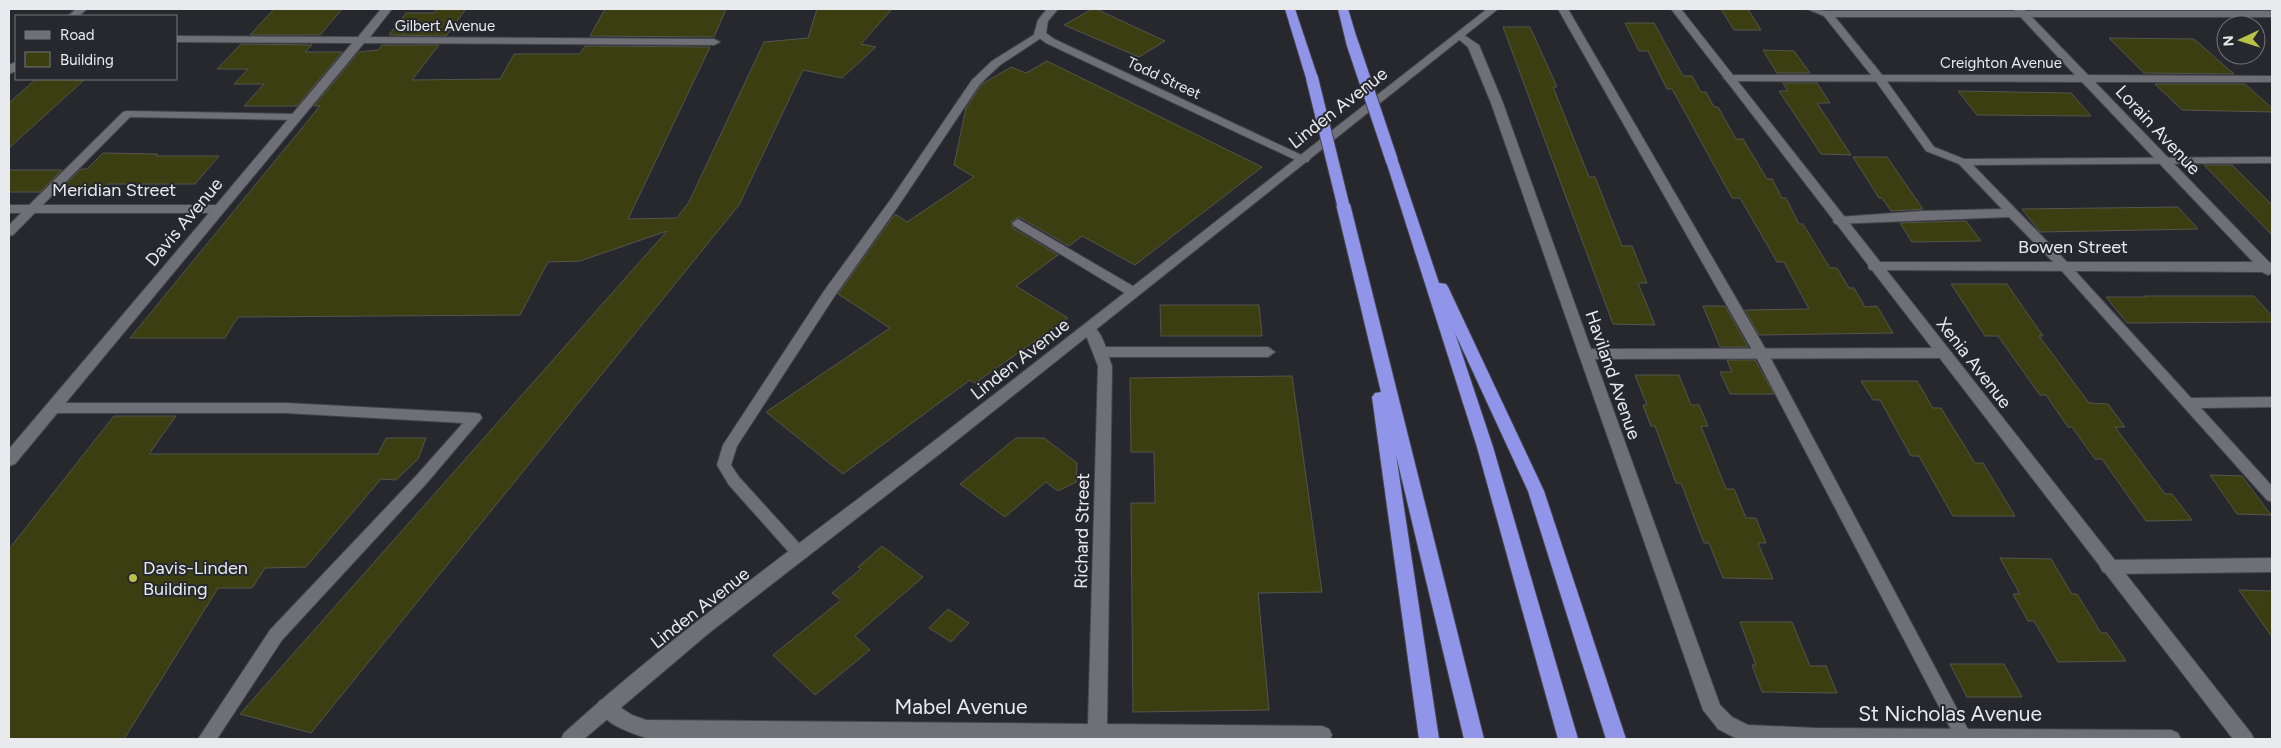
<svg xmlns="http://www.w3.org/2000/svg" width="2281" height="748" viewBox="0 0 2281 748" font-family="Figtree,sans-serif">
<rect width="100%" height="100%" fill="#27282e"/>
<!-- building -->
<g fill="#3b3e10" stroke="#54554e">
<polygon points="274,9 342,9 320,35 250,35"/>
<polygon points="437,9 466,9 446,36 389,35 406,13 434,13"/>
<polygon points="605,9 726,9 714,37 590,36"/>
<polygon points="817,9 892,9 861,44 876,47 842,78 803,70 739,205 311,733 240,714 667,231 580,261 548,262 520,315 238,317 225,338 130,338 320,106 314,106 359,52 378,50 382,45 439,45 412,80 500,79 514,54 580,54 585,46 710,47 628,219 677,218 689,202 764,42 808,38"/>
<polygon points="1092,9 1096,9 1165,41 1139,57 1064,25"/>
<polygon points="1721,9 1748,9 1761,30 1734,30"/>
<polygon points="1625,23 1654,23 1683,76 1692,76 1701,92 1706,92 1714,107 1718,107 1736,139 1743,139 1767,179 1772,179 1782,198 1786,198 1799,224 1803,224 1830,268 1837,268 1849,288 1854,288 1865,307 1877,306 1893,333 1759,335 1745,310 1809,309 1784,262 1777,262 1740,198 1732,198 1681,105 1672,89 1667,89 1648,51 1639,51"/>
<polygon points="1503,27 1530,27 1557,87 1553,87 1589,177 1595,177 1622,246 1632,246 1647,283 1638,283 1655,325 1613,324"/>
<polygon points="2109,38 2194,39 2234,74 2144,73"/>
<polygon points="241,44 312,45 305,52 342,52 297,106 244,106 264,84 234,84 248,69 217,69"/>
<polygon points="1763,50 1794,51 1810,73 1777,73"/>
<polygon points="1047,61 1262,167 1135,265 1082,236 1069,246 1019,217 1011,221 1013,228 1058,255 1016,286 1068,318 975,383 970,380 843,474 766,412 890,328 838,294 895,214 907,222 974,177 954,165 966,108 982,84 1011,67 1026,73"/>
<polygon points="36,79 84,80 9,148 9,103"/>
<polygon points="1783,83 1817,83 1830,103 1817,103 1851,155 1821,154 1779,91 1788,91"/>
<polygon points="2155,84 2245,84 2272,108 2272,112 2182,110"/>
<polygon points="1958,91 2071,93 2091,116 1977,115"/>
<polygon points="103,153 158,154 156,156 219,156 195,184 108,184 102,191 59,191 81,169 87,169"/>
<polygon points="1853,157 1887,157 1923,209 1891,211 1882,198 1879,198"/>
<polygon points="2204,165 2232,165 2272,205 2272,235"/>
<polygon points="9,170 62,170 40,192 9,192"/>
<polygon points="2178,207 2198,229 2040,232 2022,209"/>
<polygon points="1966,221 1981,241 1912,242 1900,223"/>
<polygon points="1951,284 2007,284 2043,336 2039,336 2089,403 2108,404 2125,427 2115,427 2165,494 2172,494 2192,520 2146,521 2102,459 2095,459 2072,427 2068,427 2046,395 2040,395 1998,336 1985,336"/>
<polygon points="2145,296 2254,296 2272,316 2272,322 2127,323 2106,297 2146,297"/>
<polygon points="1160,305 1259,305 1262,336 1161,336"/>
<polygon points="1703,306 1725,306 1748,347 1720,347"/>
<polygon points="1727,360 1755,360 1774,394 1730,394 1720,372 1732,372"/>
<polygon points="1635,375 1679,375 1691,405 1699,405 1708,426 1701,426 1726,489 1734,489 1746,518 1756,518 1766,543 1758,543 1773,579 1723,578 1709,543 1704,543 1681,483 1676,483 1655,426 1651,426 1643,405 1647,405"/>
<polygon points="1292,376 1322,592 1258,593 1269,710 1133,712 1131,503 1155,503 1154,452 1131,452 1130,378"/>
<polygon points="1861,381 1917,381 1933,408 1941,408 1975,463 1983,463 2015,516 1953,516 1919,456 1911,456 1880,400 1873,400"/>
<polygon points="114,416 176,416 149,454 378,454 386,438 426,438 418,459 396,480 381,479 306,567 265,568 252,588 218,588 124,739 9,739 9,549"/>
<polygon points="1016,438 1044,438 1077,463 1076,482 1058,491 1046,482 1005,517 960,484"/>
<polygon points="2210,475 2242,476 2271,515 2237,514"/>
<polygon points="882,546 923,577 855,636 870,650 815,695 773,655 841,600 832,593 861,569 858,567"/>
<polygon points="2000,558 2051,559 2072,594 2077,594 2101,633 2107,633 2126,661 2058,662 2034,621 2028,621 2013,594 2020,594"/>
<polygon points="2239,590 2272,591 2272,637"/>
<polygon points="948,609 969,623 951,642 929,628"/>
<polygon points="1740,622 1792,622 1810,666 1826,666 1837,693 1762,692 1752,665 1756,665"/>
<polygon points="1950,664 2004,664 2022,697 1967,697"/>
</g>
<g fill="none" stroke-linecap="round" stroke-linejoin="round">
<!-- service casing -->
<g stroke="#44454a" stroke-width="2">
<g id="service">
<polygon points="1558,9 1568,9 1769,355 1973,739 1956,739 1755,355"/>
<polygon points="1807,9 1828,11 2272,11 2272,17 1835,17 1883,76 1934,147 1964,159 2272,157 2272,163 1973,165 2068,263 2191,398 2272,397 2272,407 2201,408 2272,486 2272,502 2267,500 2060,269 2009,217 1835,224 1833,221 1835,218 1839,217 1922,211 2002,209 1959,164 1926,151 1875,80 1824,16"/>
<polygon points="1040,31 1045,34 1044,36 1000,65 980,84 899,205 834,297 737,446 731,465 739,477 808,553 806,558 800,559 794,558 729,485 717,465 723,445 824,291 891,199 972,80 992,61"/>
<polygon points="127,111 297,114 302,117 297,120 130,117 13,235 9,236 9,225 123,112"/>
<polygon points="1018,219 1138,289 1139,292 1138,295 1128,295 1014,226 1012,223"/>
<polygon points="1102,347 1268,347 1275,352 1268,357 1102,357 1095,352"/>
<polygon points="53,403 286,403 475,413 480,414 482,418 426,484 282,640 217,739 198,739 270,630 416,476 463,423 286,413 53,413 48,412 46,408 48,404"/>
</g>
</g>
<!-- minor casing -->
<g stroke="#44454a" stroke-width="2">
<g id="minor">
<polygon points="381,9 392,9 370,37 714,39 720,42 714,45 364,43 15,464 9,466 9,449 209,213 9,213 9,205 216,205 352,43 176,42 176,36 358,37"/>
<polygon points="1047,9 1058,9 1048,21 1046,33 1054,39 1310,159 1308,162 1300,162 1046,43 1034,34 1038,20"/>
<polygon points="2013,9 2024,9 2088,75 2272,76 2272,82 2095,82 2269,262 2272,263 2272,273 2268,275 2262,272 1870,270 1868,267 1870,264 1875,262 2253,262 2082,82 1729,81 1723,78 1729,75 2075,75"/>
<polygon points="1461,33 1479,45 1503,103 1591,349 1942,348 1947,349 1949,353 1947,357 1942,358 1595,359 1720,705 1732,717 1748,725 1815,728 2171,730 2178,733 2181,739 1737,739 1718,729 1703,710 1491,103 1468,47 1455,36"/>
<path d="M 1088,324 C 1103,328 1107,353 1112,366 L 1107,724 L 1322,726 L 1329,729 L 1332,735 L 1330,739 L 646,738 C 629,732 605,725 597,707 L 599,701 L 606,698 L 632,715 L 646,720 L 1088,724 L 1098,366 L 1087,338 L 1081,329 Z"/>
<polygon points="2272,558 2272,572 2109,574 2103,572 2100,567 2103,562 2109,560"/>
</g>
</g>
<!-- tertiary casing -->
<g stroke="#44454a" stroke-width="2">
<g id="tertiary">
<polygon points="76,9 87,9 79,16 68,16"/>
<polygon points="1671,9 1681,9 2251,733 2254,739 2233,739"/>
<polygon points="16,62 16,71 9,74 9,65"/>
</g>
</g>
<!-- secondary casing -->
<g stroke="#44454a" stroke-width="2">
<path id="secondary" d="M 1487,9 L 1498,9 L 946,449 L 709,633 L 584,739 L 561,739 L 564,733 C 681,627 810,537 934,441 C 1119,298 1303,153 1487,9 Z"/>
</g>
<!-- motorway casing -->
<g stroke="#44454a" stroke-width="2">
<g id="motorway">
<polygon points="1285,9 1295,9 1318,78 1316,80 1308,80 1306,78"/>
<polygon points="1338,9 1348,9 1358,42 1356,44 1348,44 1346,42"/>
<polygon points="1392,157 1398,161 1439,283 1446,284 1448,287 1544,491 1626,739 1606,739 1528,491 1455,333 1493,447 1578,739 1558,739 1477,447 1386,161"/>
<polygon points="1343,200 1350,204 1484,739 1464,739 1396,455 1439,739 1419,739 1372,397 1375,393 1381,392 1336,204"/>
</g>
</g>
<!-- service -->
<use href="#service" fill="#6f7077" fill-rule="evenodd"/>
<!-- minor -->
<use href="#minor" fill="#6f7077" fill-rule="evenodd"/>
<!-- tertiary -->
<use href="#tertiary" fill="#6f7077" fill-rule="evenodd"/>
<!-- secondary -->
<use href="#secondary" fill="#6f7077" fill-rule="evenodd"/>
<!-- motorway -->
<use href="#motorway" fill="#9195e9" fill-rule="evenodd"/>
<!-- motorway-bridge casing -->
<g stroke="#44454a" stroke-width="14" stroke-linecap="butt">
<g id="motorway-bridge">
<polyline points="1352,42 1392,161"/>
<polyline points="1312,78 1343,204"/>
</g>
</g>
<!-- motorway-bridge -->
<use href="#motorway-bridge" stroke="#9195e9" stroke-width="12"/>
</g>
<!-- markers -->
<circle fill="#b9c146" stroke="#27282e" stroke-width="2" cx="133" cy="578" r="5"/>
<g text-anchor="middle" stroke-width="4" stroke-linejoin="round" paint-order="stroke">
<!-- far-street labels -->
<g font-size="15" fill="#e9eaee" stroke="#27282e">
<text x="445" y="31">Gilbert Avenue</text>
<text x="2001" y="68">Creighton Avenue</text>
<text transform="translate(1164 78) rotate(25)" y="5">Todd Street</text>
</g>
<!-- street labels -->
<g font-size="18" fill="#e9eaee" stroke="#27282e">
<text transform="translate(1338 108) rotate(-38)" y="6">Linden Avenue</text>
<text transform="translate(2158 130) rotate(47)" y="6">Lorain Avenue</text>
<text x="114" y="196">Meridian Street</text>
<text transform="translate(184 222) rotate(-50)" y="6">Davis Avenue</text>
<text x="2073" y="253">Bowen Street</text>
<text transform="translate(1020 359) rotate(-38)" y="6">Linden Avenue</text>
<text transform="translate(1974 363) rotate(52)" y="6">Xenia Avenue</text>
<text transform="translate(1613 375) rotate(71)" y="6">Haviland Avenue</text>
<text transform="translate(1082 531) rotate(-89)" y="6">Richard Street</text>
<text transform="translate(700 608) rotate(-38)" y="6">Linden Avenue</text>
</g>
<!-- poi labels -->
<g font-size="18" fill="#e9eaee" stroke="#27282e" text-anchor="start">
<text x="143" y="574">Davis-Linden<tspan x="143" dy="21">Building</tspan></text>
</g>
<!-- near-street labels -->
<g font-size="21" fill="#e9eaee" stroke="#27282e">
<text x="961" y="714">Mabel Avenue</text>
<text x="1950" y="721">St Nicholas Avenue</text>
</g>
</g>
<!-- border -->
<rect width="2281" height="748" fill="none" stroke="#e9eaee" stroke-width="20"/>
<!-- legend -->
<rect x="15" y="15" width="162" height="65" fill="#27282e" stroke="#75767b"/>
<rect x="25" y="31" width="25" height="8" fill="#6f7077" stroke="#75767b"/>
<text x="60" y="40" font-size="15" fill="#e9eaee">Road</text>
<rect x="25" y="52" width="25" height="15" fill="#3b3e10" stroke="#75767b"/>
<text x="60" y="65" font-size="15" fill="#e9eaee">Building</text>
<!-- north arrow -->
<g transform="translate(2241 40) rotate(266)"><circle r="24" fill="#27282e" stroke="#75767b"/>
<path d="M0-4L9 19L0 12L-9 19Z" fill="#b9c146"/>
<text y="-8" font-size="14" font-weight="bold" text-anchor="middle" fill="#e9eaee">N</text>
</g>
</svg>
